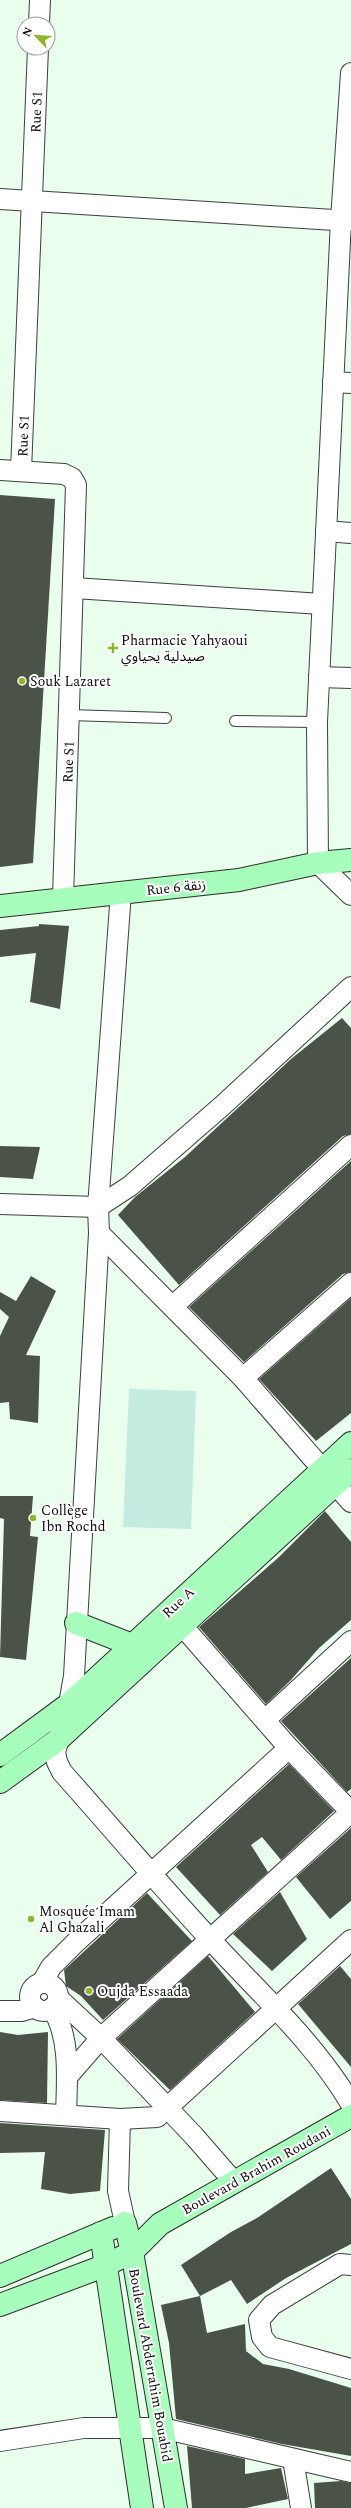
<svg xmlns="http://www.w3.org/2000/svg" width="351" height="2508" viewBox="0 0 351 2508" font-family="Spectral,'Noto Sans Arabic',serif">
<rect width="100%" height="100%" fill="#eafeed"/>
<!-- pitch -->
<polygon fill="#c4ebdf" points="129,1389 196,1391 191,1529 123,1527"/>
<!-- building -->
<g fill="#4b5348">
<polygon points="0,495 55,499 33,863 0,867"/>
<polygon points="39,924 69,926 60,1009 30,1002 36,953 0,957 0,930 39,926"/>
<polygon points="342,1018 351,1028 351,1134 343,1136 179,1285 118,1215 135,1197 185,1157 291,1059"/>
<polygon points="0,1146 40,1147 33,1179 0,1177"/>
<polygon points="351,1161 351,1272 343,1274 244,1362 189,1307"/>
<polygon points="31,1276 56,1291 26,1355 40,1356 38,1423 10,1419 9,1402 0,1403 0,1336 9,1317 0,1309 0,1292 16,1301"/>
<polygon points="351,1298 351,1413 316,1441 259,1379"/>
<polygon points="0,1496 33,1496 30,1536 38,1537 26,1660 0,1657 4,1519 0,1518"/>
<polygon points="325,1511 351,1542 351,1620 319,1648 290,1681 266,1704 199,1627 279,1557"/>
<polygon points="351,1658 351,1789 347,1792 281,1721"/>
<polygon points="289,1764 334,1811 281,1860 262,1837 251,1845 268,1872 220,1915 176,1867"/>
<polygon points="351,1828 351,1901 330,1919 296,1877"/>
<polygon points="280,1892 307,1939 272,1971 233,1934"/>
<polygon points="147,1893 192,1941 103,2020 81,1996 66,1986 64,1970"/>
<polygon points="208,1956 255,2012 170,2090 117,2039"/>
<polygon points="340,1966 351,1979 351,2067 298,2004"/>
<polygon points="0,2032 18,2035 48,2032 47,2103 0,2100"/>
<polygon points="0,2123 105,2130 100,2191 70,2194 41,2189 45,2152 0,2153"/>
<polygon points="331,2168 351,2199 351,2244 286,2278 247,2304 231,2280 200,2296 181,2265 231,2232 257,2218"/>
<polygon points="200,2296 207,2333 245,2324 246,2351 263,2364 289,2369 351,2388 351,2456 282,2444 176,2419 169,2343 161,2305"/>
<polygon points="187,2446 245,2459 245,2474 281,2468 288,2499 246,2508 192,2508"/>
<polygon points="341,2481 351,2483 351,2508 315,2508 314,2483"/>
</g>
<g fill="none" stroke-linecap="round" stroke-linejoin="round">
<!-- lane casing -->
<g stroke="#3e3e3e" stroke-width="12">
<g id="lane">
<polyline points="69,715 166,718"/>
<polyline points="235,721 317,722"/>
</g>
</g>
<!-- street casing -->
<g stroke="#3e3e3e" stroke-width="22">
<g id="street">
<polyline points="39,24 40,0"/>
<polyline points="351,73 341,220 317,722 318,863 351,895"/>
<polyline points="0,199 351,221"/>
<polyline points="333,382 351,383"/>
<polyline points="0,470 64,474 72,478 76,485 63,898"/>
<polyline points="21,471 38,48"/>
<polyline points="326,531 351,533"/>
<polyline points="74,588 322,604"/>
<polyline points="319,677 351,678"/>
<path d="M 121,892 L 98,1207 L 99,1233 L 74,1676 L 69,1704 L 55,1752 L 57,1762 L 62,1772 C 111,1827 159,1884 209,1938 C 258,1992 314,2041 351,2104"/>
<polyline points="0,1204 98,1207 130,1186 222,1106 351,987"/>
<polyline points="99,1233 243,1378 351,1502"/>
<polyline points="173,1306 351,1145"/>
<polyline points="243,1378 351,1283"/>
<polyline points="171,1613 289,1748 351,1812"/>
<polyline points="265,1720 351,1641"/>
<polyline points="42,1983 51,1967 76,1942 289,1748"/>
<circle cx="44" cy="1997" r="14"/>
<polyline points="58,1998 101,2038 194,2136 234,2182"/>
<path d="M 52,2008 C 71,2037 67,2081 66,2114"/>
<polyline points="0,2011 22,2011 35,2007"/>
<polyline points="67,2077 101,2038 351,1812"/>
<polyline points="0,2111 120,2119 157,2117 351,1940"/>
<polyline points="120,2119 118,2191 125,2223"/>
<polyline points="351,2265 340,2264 272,2305 259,2320 262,2337 270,2347 351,2369"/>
<polyline points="0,2441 84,2428 162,2428 351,2472"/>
<polyline points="293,2459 301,2508"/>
</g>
</g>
<!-- secondary casing -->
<g stroke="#2d2d2d" stroke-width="24">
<g id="secondary">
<polyline points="0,906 239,880 318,863 351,860"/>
<polyline points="76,1623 132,1645"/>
<polyline points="0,1755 69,1704 351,1443"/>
<polyline points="0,1782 58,1740 351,1470"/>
<polyline points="125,2223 132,2252 176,2508"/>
<polyline points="101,2233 142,2508"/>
<polyline points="0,2276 113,2228"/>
<polyline points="0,2305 104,2266 132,2252 160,2224 351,2116"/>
</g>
</g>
<!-- lane -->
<use href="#lane" stroke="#fff" stroke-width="10"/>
<!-- street -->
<use href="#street" stroke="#fff" stroke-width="20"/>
<!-- secondary -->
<use href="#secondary" stroke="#a7fdbb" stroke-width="22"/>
</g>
<!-- markers -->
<g fill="#8cb728" stroke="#fff" stroke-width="1.5">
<path d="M111 642h4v4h4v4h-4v4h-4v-4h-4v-4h4z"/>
<circle cx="22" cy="681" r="4"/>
<circle cx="33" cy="1518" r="4"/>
<circle cx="31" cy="1919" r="4"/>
<circle cx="89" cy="1991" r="4"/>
</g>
<g text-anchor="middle" stroke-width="4" stroke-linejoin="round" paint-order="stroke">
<!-- street labels -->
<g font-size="14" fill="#0b0b0b" stroke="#fff">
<text transform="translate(36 112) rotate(-88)" y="5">Rue S1</text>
<text transform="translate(23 436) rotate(-88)" y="5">Rue S1</text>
<text transform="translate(68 762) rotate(-88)" y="5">Rue S1</text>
<text transform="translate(176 887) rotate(-6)" y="5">Rue 6 زنقة</text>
<text transform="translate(178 1602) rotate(-43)" y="5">Rue A</text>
<text transform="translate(256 2170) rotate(-29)" y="5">Boulevard Brahim Roudani</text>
<text transform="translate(151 2365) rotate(80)" y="5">Boulevard Abderrahim Bouabid</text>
</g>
<!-- poi labels -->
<g font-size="14" fill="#0b0b0b" stroke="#fff" text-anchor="start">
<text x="121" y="645">Pharmacie Yahyaoui<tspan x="121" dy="16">صيدلية يحياوي</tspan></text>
<text x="30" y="686">Souk Lazaret</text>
<text x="41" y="1515">Collège<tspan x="41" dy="16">Ibn Rochd</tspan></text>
<text x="39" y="1916">Mosquée Imam<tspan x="39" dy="16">Al Ghazali</tspan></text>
<text x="97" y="1996">Oujda Essaada</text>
</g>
</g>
<!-- north arrow -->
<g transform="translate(36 36) rotate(295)"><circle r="19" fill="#ffffff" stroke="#9d9d9d"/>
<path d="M0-3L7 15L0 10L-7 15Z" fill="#8cb728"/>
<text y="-6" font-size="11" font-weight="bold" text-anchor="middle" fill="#0b0b0b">N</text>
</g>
</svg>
